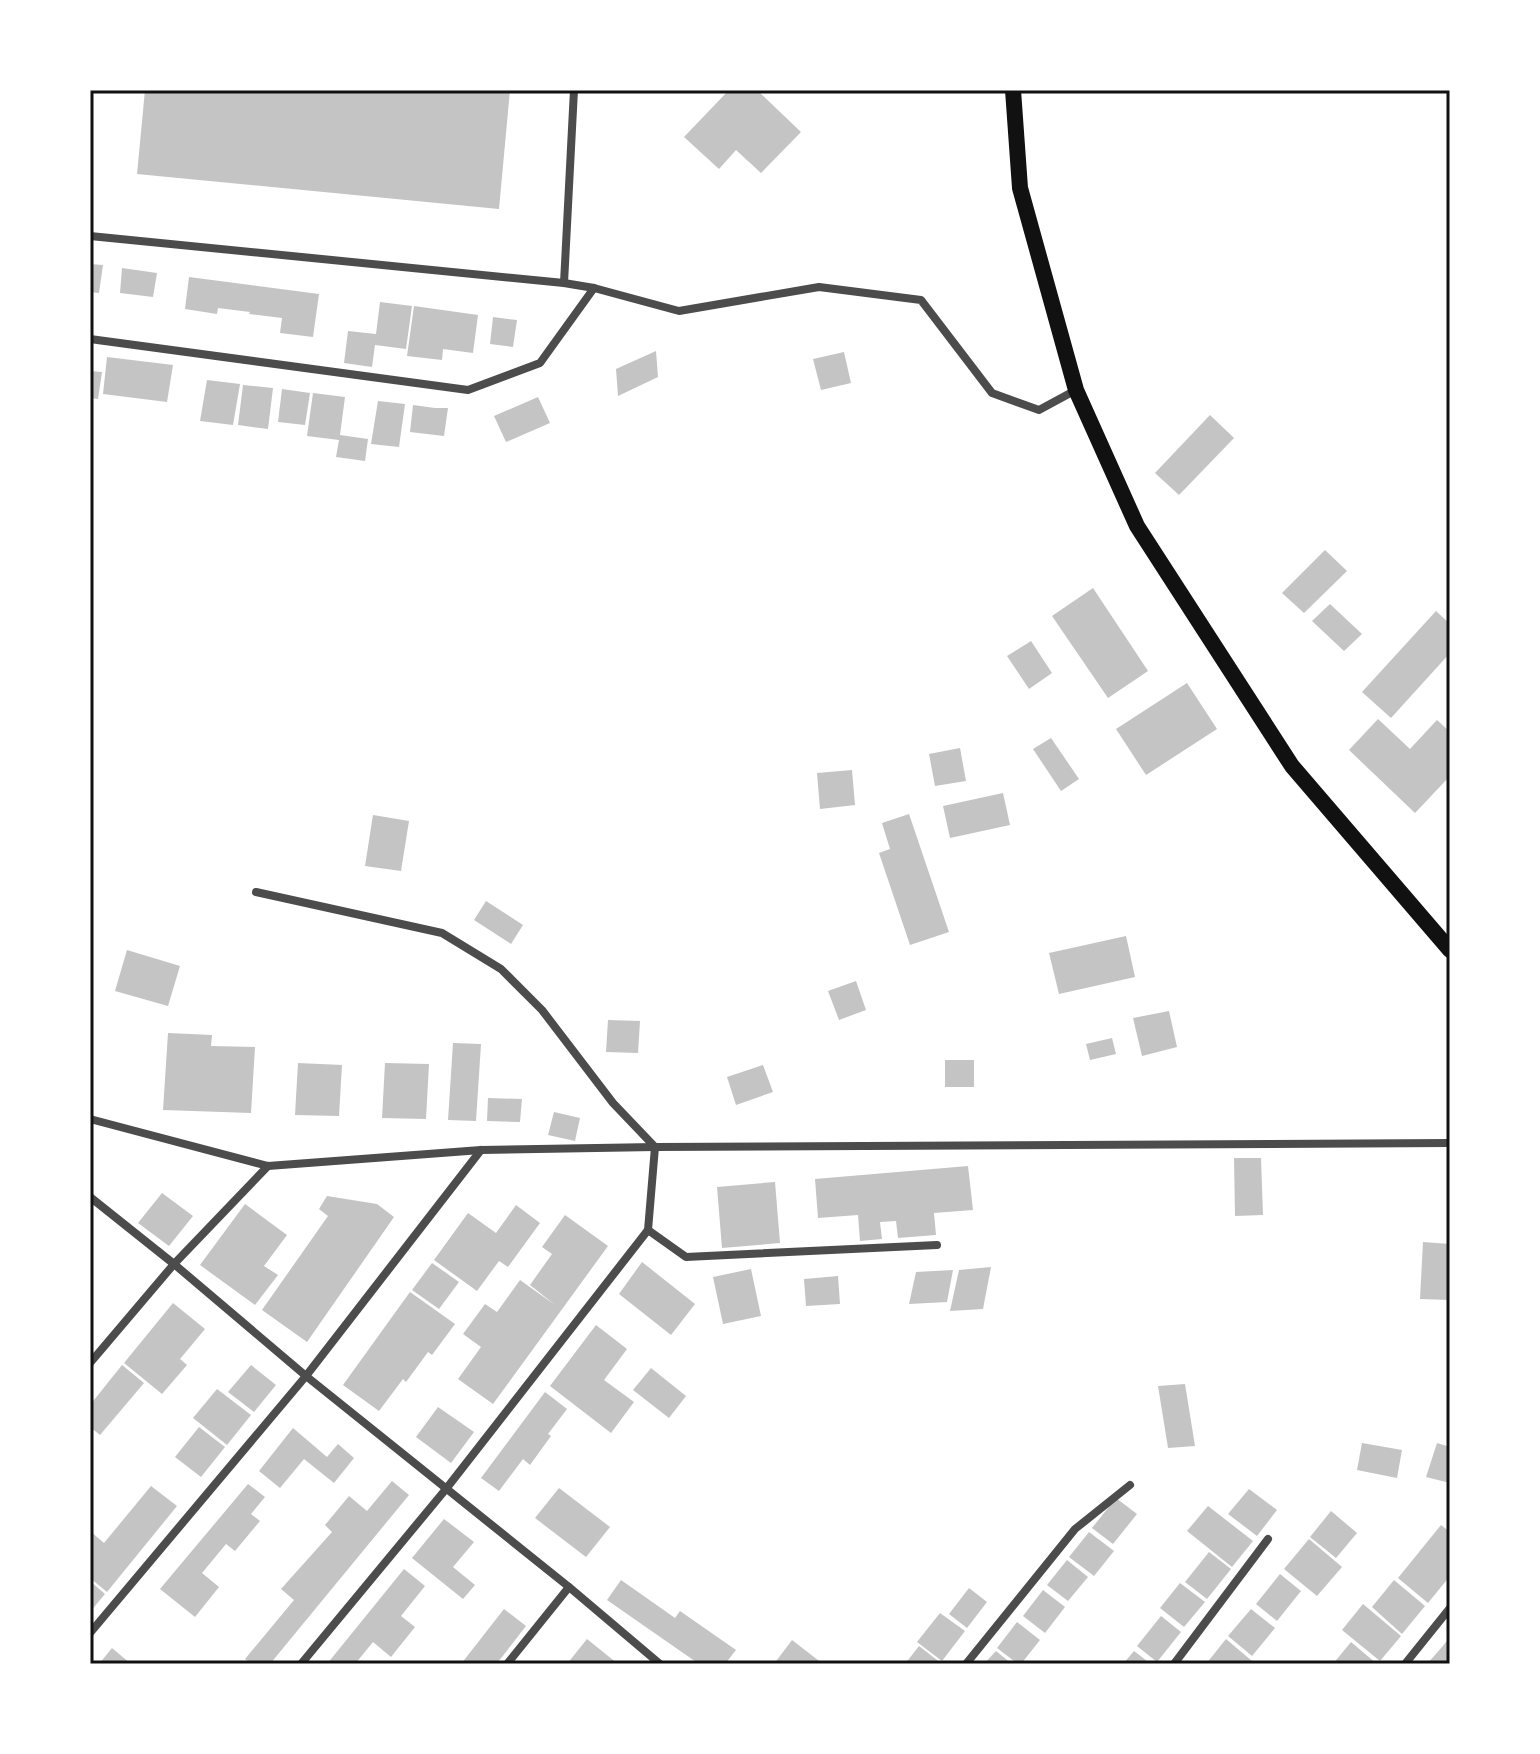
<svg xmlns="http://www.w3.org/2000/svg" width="1540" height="1754" viewBox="0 0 1540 1754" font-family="'Fira Sans Condensed',sans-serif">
<rect width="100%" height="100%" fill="#fff"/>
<!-- building -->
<g fill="#c4c4c4">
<polygon points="145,90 510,90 499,209 137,174"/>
<polygon points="729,90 757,90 801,132 761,173 736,150 719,169 684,137"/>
<polygon points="90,264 103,265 99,293 90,292"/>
<polygon points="122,268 157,273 153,297 120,293"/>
<polygon points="189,277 319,294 313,337 280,333 282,318 249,314 250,312 218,308 217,314 185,309"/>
<polygon points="380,302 412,306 406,349 375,345 372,367 344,363 348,331 376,334"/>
<polygon points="414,306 478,315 473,353 443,349 442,360 407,356"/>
<polygon points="493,317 517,320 513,347 490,344"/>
<polygon points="656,351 658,377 618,396 616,369"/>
<polygon points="844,352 851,383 821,390 813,359"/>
<polygon points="107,357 173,365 167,402 103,394"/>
<polygon points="90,371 102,372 98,399 90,398"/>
<polygon points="207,380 240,384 233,425 200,421"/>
<polygon points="243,385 273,388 268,429 238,425"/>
<polygon points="282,389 310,393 305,425 278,422"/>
<polygon points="313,393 345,397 340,435 368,439 365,461 336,457 339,440 307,436"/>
<polygon points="538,397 550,423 506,442 494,416"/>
<polygon points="378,401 405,404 399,447 371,444"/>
<polygon points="413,405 435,408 448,408 444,436 410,432"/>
<polygon points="1210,415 1234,438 1179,495 1155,473"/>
<polygon points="1325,550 1347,571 1304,613 1282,593"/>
<polygon points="1093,588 1148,671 1108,698 1052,616"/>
<polygon points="1330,604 1362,634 1344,651 1312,621"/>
<polygon points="1436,611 1450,624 1450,653 1391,718 1362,692"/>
<polygon points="1031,641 1052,673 1029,689 1007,656"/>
<polygon points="1187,683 1217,729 1146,775 1116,729"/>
<polygon points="1378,719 1410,749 1437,720 1450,732 1450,776 1415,813 1349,750"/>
<polygon points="1051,738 1079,779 1061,791 1033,749"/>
<polygon points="960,748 966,781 935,786 929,754"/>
<polygon points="852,770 855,805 820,809 817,773"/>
<polygon points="1003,793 1010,825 950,838 943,806"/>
<polygon points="909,814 949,932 910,945 879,853 890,849 882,823"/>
<polygon points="373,815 409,821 401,871 365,866"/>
<polygon points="486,901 523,925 511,944 474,920"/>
<polygon points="1126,936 1135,977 1059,994 1049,953"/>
<polygon points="127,950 180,966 168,1006 115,991"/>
<polygon points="856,981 866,1010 839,1020 828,991"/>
<polygon points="1169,1011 1177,1047 1142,1056 1133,1018"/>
<polygon points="608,1020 640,1021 638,1053 606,1052"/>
<polygon points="168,1033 212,1035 211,1046 255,1047 251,1113 163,1110"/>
<polygon points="1112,1038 1116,1054 1090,1060 1086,1044"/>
<polygon points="453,1043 481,1044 476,1121 448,1120"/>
<rect x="945" y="1060" width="29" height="27"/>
<polygon points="298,1063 342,1065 339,1116 295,1115"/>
<polygon points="385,1063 429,1064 426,1119 382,1118"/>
<polygon points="763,1065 773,1092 736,1105 727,1077"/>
<polygon points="488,1098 522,1099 520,1122 487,1121"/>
<polygon points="554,1112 580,1118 575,1141 548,1135"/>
<polygon points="1234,1158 1261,1158 1263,1215 1235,1216"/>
<polygon points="968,1166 973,1210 934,1213 936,1235 898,1238 896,1221 880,1222 882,1239 860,1241 858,1215 818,1218 815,1179"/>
<polygon points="775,1182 780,1243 722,1248 717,1187"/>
<polygon points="162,1193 193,1216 169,1246 138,1223"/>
<polygon points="327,1196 377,1204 394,1217 307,1342 262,1310 328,1216 319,1209"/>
<polygon points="245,1204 287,1235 264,1266 278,1275 255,1305 200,1265"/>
<polygon points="516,1205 540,1223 508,1267 499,1261 477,1291 434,1260 468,1213 496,1233"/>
<polygon points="565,1215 608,1246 493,1404 458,1379 481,1347 463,1334 485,1304 497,1312 520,1280 555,1305 530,1285 552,1254 542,1247"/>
<polygon points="1423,1242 1450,1244 1450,1300 1420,1299"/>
<polygon points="642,1262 695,1304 671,1335 619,1294"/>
<polygon points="432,1263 459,1282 439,1309 412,1290"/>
<polygon points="991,1267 983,1309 950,1311 959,1270"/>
<polygon points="751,1269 761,1316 723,1324 713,1277"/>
<polygon points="953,1270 947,1302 909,1304 916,1272"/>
<polygon points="838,1276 840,1304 806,1306 804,1279"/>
<polygon points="410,1292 455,1324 432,1355 428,1352 406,1382 403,1379 379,1411 343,1385"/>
<polygon points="173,1303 205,1329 180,1359 187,1365 162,1394 124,1363"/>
<polygon points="596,1325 627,1349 604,1380 634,1402 611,1433 550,1386"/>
<polygon points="122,1365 144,1383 100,1435 90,1427 90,1405"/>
<polygon points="251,1365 276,1385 254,1412 228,1392"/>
<polygon points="651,1368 686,1396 669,1418 633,1390"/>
<polygon points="1185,1384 1195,1446 1168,1448 1158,1386"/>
<polygon points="217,1389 251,1415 227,1445 193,1418"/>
<polygon points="545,1392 567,1409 548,1434 551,1436 530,1465 523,1459 499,1491 481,1478"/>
<polygon points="438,1407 474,1432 451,1463 416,1437"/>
<polygon points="199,1427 225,1447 201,1477 175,1457"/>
<polygon points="293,1428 327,1457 338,1444 354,1458 334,1483 304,1459 280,1488 259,1471"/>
<polygon points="1362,1443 1402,1450 1397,1478 1357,1470"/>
<polygon points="1437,1443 1450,1447 1450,1483 1426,1477"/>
<polygon points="392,1481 409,1495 270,1664 252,1664 245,1659 294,1600 281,1589 332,1532 325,1525 349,1496 367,1511"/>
<polygon points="248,1484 265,1497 251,1514 260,1521 235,1551 226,1544 202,1573 219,1587 195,1617 160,1589"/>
<polygon points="151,1486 177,1506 107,1592 90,1578 90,1531 104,1543"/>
<polygon points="559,1488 610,1527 586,1557 535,1518"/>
<polygon points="1249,1489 1277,1510 1257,1536 1228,1514"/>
<polygon points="1116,1498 1137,1514 1113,1544 1092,1528"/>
<polygon points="1208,1506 1253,1541 1232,1567 1187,1531"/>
<polygon points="1331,1511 1357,1533 1336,1558 1310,1537"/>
<polygon points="444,1519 474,1542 453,1567 475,1585 463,1599 412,1558"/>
<polygon points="1441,1525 1450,1532 1450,1576 1428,1603 1398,1578"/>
<polygon points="1089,1532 1114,1551 1094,1576 1069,1557"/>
<polygon points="1309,1539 1342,1567 1317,1596 1284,1569"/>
<polygon points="1209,1552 1231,1569 1207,1599 1185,1582"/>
<polygon points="1067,1560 1088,1577 1068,1601 1047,1585"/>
<polygon points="404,1569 425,1586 401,1616 415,1627 391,1657 373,1642 355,1664 327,1664"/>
<polygon points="1280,1574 1301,1591 1277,1621 1256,1604"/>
<polygon points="621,1580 675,1618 680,1611 736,1650 725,1664 699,1664 607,1600"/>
<polygon points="1394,1580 1425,1606 1402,1634 1372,1607"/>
<polygon points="90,1581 105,1594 90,1612"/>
<polygon points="1180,1583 1205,1602 1184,1627 1160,1608"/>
<polygon points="969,1588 987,1602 967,1628 949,1614"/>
<polygon points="1043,1590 1065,1607 1045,1633 1023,1616"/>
<polygon points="1363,1604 1401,1636 1380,1661 1342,1630"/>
<polygon points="504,1609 526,1626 502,1657 496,1664 461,1664"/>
<polygon points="1251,1609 1275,1628 1252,1656 1228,1636"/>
<polygon points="940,1613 965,1631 942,1661 917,1642"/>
<polygon points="1161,1616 1181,1632 1157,1662 1137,1646"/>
<polygon points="1017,1622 1040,1640 1021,1664 1018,1664 997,1648"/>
<polygon points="1450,1637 1450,1664 1427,1664 1442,1647"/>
<polygon points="587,1639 618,1664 567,1664"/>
<polygon points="1226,1639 1252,1661 1250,1664 1206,1664"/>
<polygon points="792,1640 823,1664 774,1664"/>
<polygon points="1351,1642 1377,1664 1333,1664"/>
<polygon points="919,1646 942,1664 905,1664"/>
<polygon points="112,1648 131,1664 99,1664"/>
<polygon points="996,1651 1012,1664 984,1664"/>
<polygon points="1134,1651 1151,1664 1123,1664"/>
</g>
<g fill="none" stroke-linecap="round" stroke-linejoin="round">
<!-- minor -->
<g stroke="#4c4c4c" stroke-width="8">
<polyline points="90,236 564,283 594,288 679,311 819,287 921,300 992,393 1039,410 1076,390"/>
<polyline points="564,283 574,90"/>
<polyline points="90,339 468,390 540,363 594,288"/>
<polyline points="256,892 442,933 501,969 542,1010 613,1103 655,1147 648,1230 446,1489 301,1664"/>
<polyline points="90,1119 268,1166 481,1150 655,1147 1450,1143"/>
<polyline points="90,1197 174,1264 306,1376 569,1587 660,1664"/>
<polyline points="648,1230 686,1257 937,1245"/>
<polyline points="90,1363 174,1264 268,1166"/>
<polyline points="90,1633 306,1376 481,1150"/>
<polyline points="507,1664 569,1587"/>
<polyline points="966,1664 1075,1529 1130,1485"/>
<polyline points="1174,1664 1268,1539"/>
<polyline points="1405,1664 1450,1608"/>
</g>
<!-- secondary -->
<polyline stroke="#111" stroke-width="16" points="1013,90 1020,188 1076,390 1137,526 1292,766 1450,950"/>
</g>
<!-- border -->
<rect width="1540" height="1754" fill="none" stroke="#ffffff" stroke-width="184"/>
<rect x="92" y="92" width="1356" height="1570" fill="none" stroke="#111" stroke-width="3"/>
</svg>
